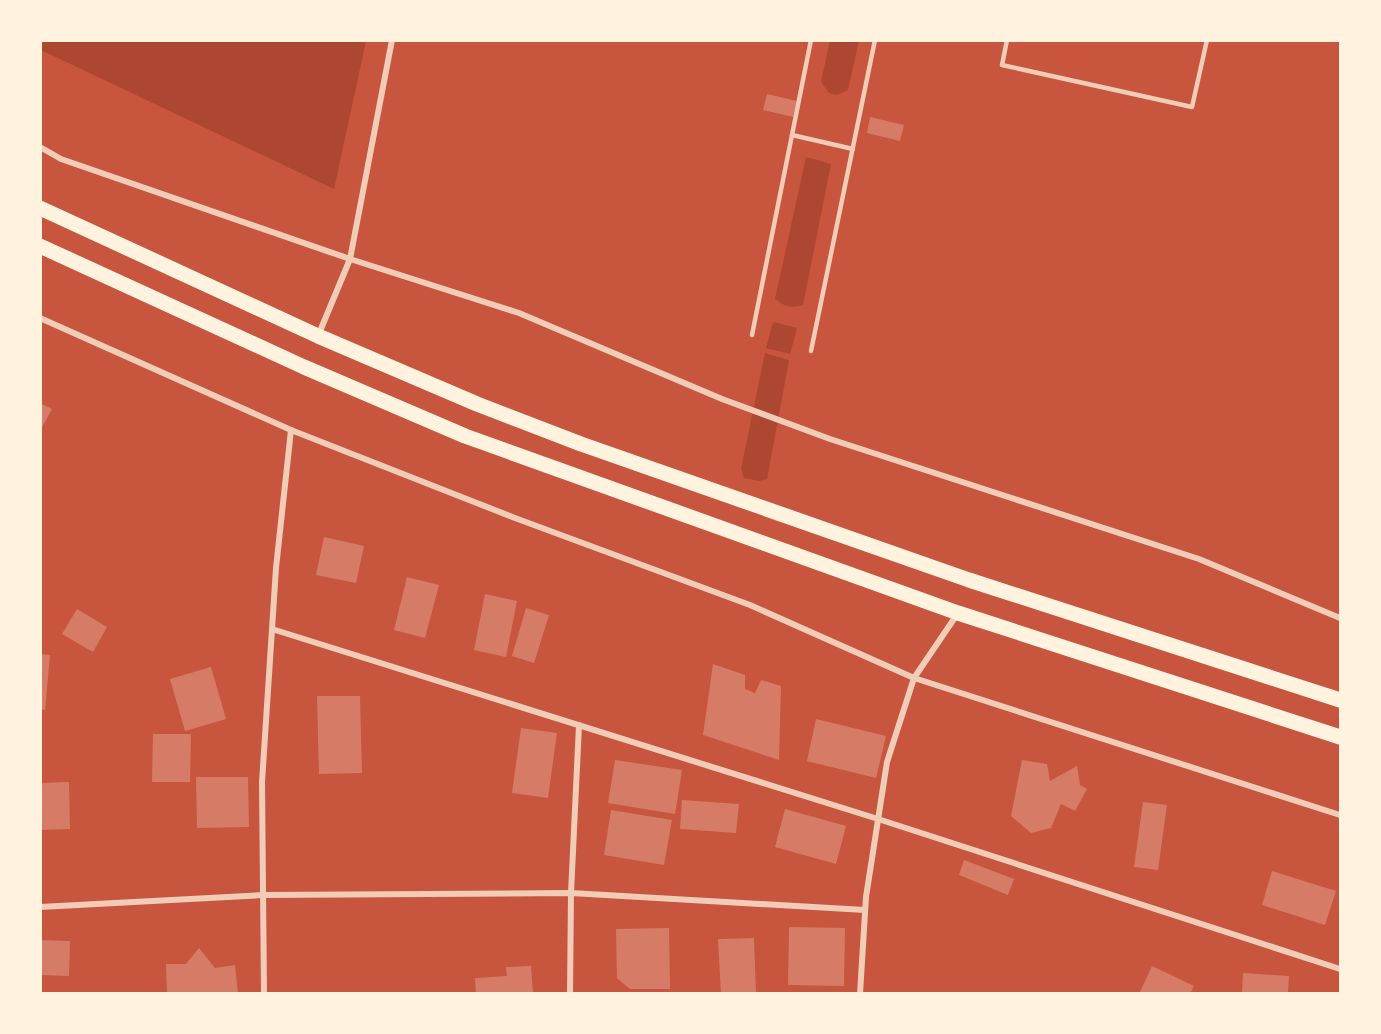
<svg xmlns="http://www.w3.org/2000/svg" width="1381" height="1034" viewBox="0 0 1381 1034" font-family="'Varela Round',sans-serif">
<rect width="100%" height="100%" fill="#c8553d"/>
<!-- green -->
<g fill="#ae4732">
<polygon points="830,40 859,41 848,90 837,95 829,93 821,82"/>
<polygon points="40,41 366,41 334,189 41,50"/>
<path d="M 806,157 L 831,164 L 803,305 C 791,308 785,307 775,299 Z"/>
<polygon points="773,322 797,328 790,354 766,348"/>
<polygon points="765,353 789,360 767,479 759,481 744,478 741,469"/>
</g>
<!-- building -->
<g fill="#d67c66">
<polygon points="767,94 797,101 793,117 763,110"/>
<polygon points="870,117 904,125 900,141 867,133"/>
<polygon points="40,403 52,409 40,431"/>
<polygon points="324,537 364,546 356,583 316,575"/>
<polygon points="407,577 439,585 425,638 394,630"/>
<polygon points="485,594 517,601 506,657 474,650"/>
<polygon points="526,608 549,615 534,663 512,656"/>
<polygon points="77,609 107,627 93,652 62,634"/>
<polygon points="40,654 50,655 45,710 40,709"/>
<polygon points="713,664 745,675 745,689 755,693 761,680 781,686 779,760 703,735"/>
<polygon points="211,667 226,719 185,731 170,679"/>
<polygon points="317,696 360,696 362,773 319,774"/>
<polygon points="816,719 886,736 876,778 807,761"/>
<polygon points="521,728 557,733 548,798 512,793"/>
<polygon points="153,734 191,734 190,782 152,782"/>
<polygon points="615,760 682,770 675,814 608,803"/>
<polygon points="1022,760 1047,764 1050,781 1077,766 1080,785 1087,789 1075,811 1061,804 1051,828 1031,833 1011,816"/>
<polygon points="196,777 248,777 249,827 197,828"/>
<polygon points="69,782 70,829 40,830 40,783"/>
<polygon points="682,800 739,804 736,833 680,829"/>
<polygon points="1143,802 1167,805 1158,870 1134,867"/>
<polygon points="785,809 846,826 836,864 775,847"/>
<polygon points="611,810 672,820 664,865 604,855"/>
<polygon points="964,860 1014,879 1008,895 959,875"/>
<polygon points="1272,871 1336,891 1325,925 1262,905"/>
<polygon points="789,927 845,928 844,986 788,985"/>
<polygon points="669,928 670,989 630,989 617,978 616,929"/>
<polygon points="754,938 756,994 721,994 718,939"/>
<polygon points="40,940 70,941 69,976 40,975"/>
<polygon points="199,948 215,968 235,965 238,994 167,994 166,964 186,964"/>
<polygon points="531,966 533,994 476,994 475,978 507,976 506,967"/>
<polygon points="1152,966 1194,986 1190,994 1139,994"/>
<polygon points="1243,973 1289,976 1288,994 1242,994"/>
</g>
<g fill="none" stroke-linecap="round" stroke-linejoin="round">
<!-- service -->
<g stroke="#f1ccb7" stroke-width="4.5">
<polyline points="1007,40 1002,65 1192,107 1207,40"/>
<polyline points="792,135 853,149"/>
<polyline points="752,335 811,40"/>
<polyline points="811,351 875,40"/>
</g>
<!-- minor -->
<g stroke="#f1ccb7" stroke-width="6">
<polyline points="40,147 61,159 350,259 519,313 722,399 830,439 1199,559 1340,618"/>
<polyline points="40,318 291,430 515,518 750,605 914,678 1340,815"/>
<polyline points="318,336 350,259 392,40"/>
<polyline points="272,629 878,819 1340,969"/>
<polyline points="40,907 264,895 571,893 865,910"/>
<polyline points="264,994 262,782 276,568 291,430"/>
<polyline points="570,994 571,893 579,725"/>
<polyline points="860,994 866,897 887,762 914,678 958,613"/>
</g>
<!-- primary -->
<g stroke="#fff3e0" stroke-width="15">
<polyline points="40,208 318,336 477,404 581,444 969,580 1340,700"/>
<polyline points="40,246 304,367 465,436 958,613 1340,737"/>
</g>
</g>
<!-- border -->
<rect width="1381" height="1034" fill="none" stroke="#fff3e0" stroke-width="84"/>
</svg>
